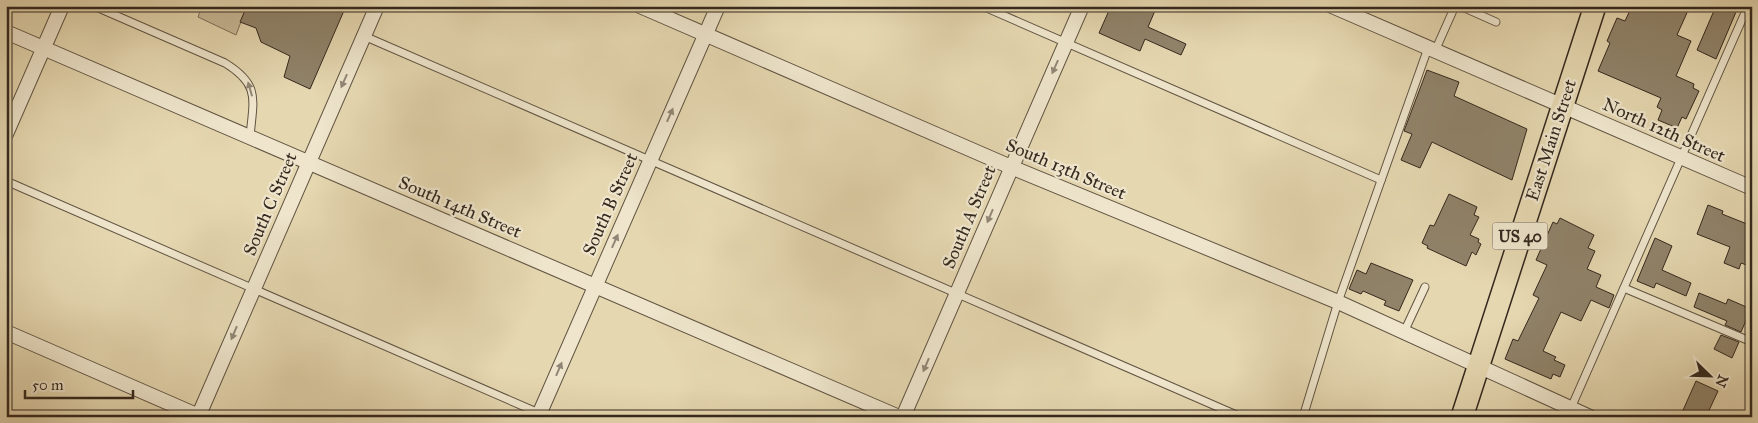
<svg xmlns="http://www.w3.org/2000/svg" width="1758" height="423" viewBox="0 0 1758 423" font-family="'IM FELL Great Primer',serif">
<rect width="100%" height="100%" fill="#e5d7b0"/>
<filter id="stains"><feTurbulence type="fractalNoise" baseFrequency=".004" numOctaves="4"/><feColorMatrix values="0 0 0 0 .2 0 0 0 0 .09 0 0 0 0 .02 0 0 0 .5 -.17"/></filter>
<radialGradient id="worn" r=".72"><stop offset=".6" stop-color="#630" stop-opacity="0"/><stop offset="1" stop-color="#630" stop-opacity=".3"/></radialGradient>
<!-- green -->
<polygon fill="#c7b997" stroke="#7e705a" points="202,6 247,6 236,35 198,17"/>
<!-- building -->
<g fill="#90836a" stroke="#34281e">
<polygon points="247,6 346,6 310,89 284,77 290,56 261,42 256,28 240,22"/>
<polygon points="1111,6 1157,6 1148,27 1186,44 1181,55 1145,39 1140,51 1099,33"/>
<polygon points="1632,6 1690,6 1677,35 1691,41 1676,76 1694,84 1693,88 1699,91 1686,119 1682,117 1677,128 1658,120 1662,110 1657,107 1661,98 1598,71 1610,43 1607,41 1617,18 1625,21"/>
<polygon points="1716,6 1721,6 1736,12 1716,59 1697,50"/>
<polygon points="1427,70 1459,82 1454,96 1527,129 1512,180 1432,142 1420,168 1401,160 1412,134 1404,131"/>
<polygon points="1449,194 1477,207 1474,215 1479,217 1470,235 1479,239 1478,242 1481,244 1476,255 1472,252 1466,266 1427,248 1428,246 1422,243 1430,225 1434,226"/>
<polygon points="1708,205 1723,211 1722,214 1752,226 1752,267 1741,263 1739,269 1724,263 1730,247 1697,234"/>
<polygon points="1560,218 1594,235 1588,248 1595,251 1587,269 1601,275 1596,287 1614,295 1609,308 1591,300 1581,321 1561,312 1543,351 1556,357 1554,360 1565,365 1560,377 1553,374 1551,379 1505,359 1513,339 1518,341 1539,298 1533,295 1547,265 1536,260 1553,222 1557,224"/>
<polygon points="1655,238 1672,246 1662,270 1691,283 1686,296 1656,283 1654,288 1637,281"/>
<polygon points="1371,263 1413,280 1399,311 1384,305 1386,301 1363,291 1361,294 1349,289 1357,270 1366,274"/>
<polygon points="1699,293 1726,304 1728,299 1751,309 1741,332 1725,325 1727,321 1694,307"/>
<polygon points="1721,335 1739,342 1732,358 1714,349"/>
<polygon points="1696,381 1718,391 1706,417 1680,417"/>
</g>
<g fill="none" stroke-linecap="round" stroke-linejoin="round">
<!-- service casing -->
<g stroke="#605442" stroke-width="9">
<g id="service">
<path d="M 94,6 L 225,63 C 261,85 253,100 250,137"/>
<polyline points="982,6 1381,180"/>
<polyline points="1460,6 1496,22"/>
<polyline points="364,36 1241,417"/>
<polyline points="1435,51 1455,6"/>
<polyline points="6,181 548,417"/>
<polyline points="1624,288 1752,342"/>
<polyline points="1404,332 1425,287"/>
<polyline points="1571,408 1748,6"/>
<polyline points="1303,417 1338,302 1428,48"/>
</g>
</g>
<!-- minor casing -->
<g stroke="#605442" stroke-width="16">
<g id="minor">
<polyline points="640,6 1011,167 1338,302 1590,417"/>
<polyline points="1332,6 1752,188"/>
<polyline points="6,32 899,417"/>
<polyline points="6,134 62,6"/>
<polyline points="6,332 201,417"/>
<polyline points="198,417 377,6"/>
<polyline points="538,417 718,6"/>
<polyline points="903,417 1082,6"/>
</g>
</g>
<!-- primary casing -->
<g stroke="#34281e" stroke-width="24">
<polyline id="primary" points="1462,417 1595,6"/>
</g>
<!-- service -->
<use href="#service" stroke="#eee5cc" stroke-width="7"/>
<!-- minor -->
<use href="#minor" stroke="#eee5cc" stroke-width="14"/>
<!-- primary -->
<use href="#primary" stroke="#e5d7b0" stroke-width="21"/>
</g>
<!-- one-way arrows -->
<defs><path id="oneway-solid" d="M-6-.8H1V-3.2L6.5 0L1 3.2V.8H-6Z" transform="scale(1.25)"/></defs>
<g fill="#918675">
<use href="#oneway-solid" transform="translate(1055 67) rotate(114)"/>
<use href="#oneway-solid" transform="translate(344 81) rotate(114)"/>
<use href="#oneway-solid" transform="translate(250 89) rotate(-106)"/>
<use href="#oneway-solid" transform="translate(670 115) rotate(-66)"/>
<use href="#oneway-solid" transform="translate(990 216) rotate(113)"/>
<use href="#oneway-solid" transform="translate(615 241) rotate(-66)"/>
<use href="#oneway-solid" transform="translate(234 333) rotate(113)"/>
<use href="#oneway-solid" transform="translate(926 365) rotate(113)"/>
<use href="#oneway-solid" transform="translate(559 369) rotate(-67)"/>
</g>
<g text-anchor="middle" stroke-width="4.5" stroke-linejoin="round" paint-order="stroke">
<!-- shield labels -->
<rect fill="#eee5cc" stroke="#6c6152" stroke-width="1" x="1492.5" y="222.5" width="55" height="27" rx="4"/>
<g font-size="16" font-weight="bold" fill="#34281e">
<text x="1520" y="242">US 40</text>
</g>
<!-- street labels -->
<g font-size="18" fill="#34281e" stroke="#eee5cc">
<text transform="translate(1664 130) rotate(24)" y="6">North 12th Street</text>
<text transform="translate(1551 140) rotate(-72)" y="6">East Main Street</text>
<text transform="translate(1066 169) rotate(23)" y="6">South 13th Street</text>
<text transform="translate(270 204) rotate(-67)" y="6">South C Street</text>
<text transform="translate(610 204) rotate(-66)" y="6">South B Street</text>
<text transform="translate(460 207) rotate(23)" y="6">South 14th Street</text>
<text transform="translate(969 217) rotate(-67)" y="6">South A Street</text>
</g>
</g>
<!-- margin -->
<rect width="1758" height="423" fill="none" stroke="#e5d7b0" stroke-width="25"/>
<rect x="8" y="8" width="1743" height="408" fill="none" stroke="#34281e" stroke-width="2.5"/>
<rect x="12" y="12" width="1733" height="398" fill="none" stroke="#34281e"/>
<!-- north arrow -->
<g transform="translate(1710 376) rotate(113)" stroke="#eee5cc" stroke-width="4" paint-order="stroke">
<path d="M0-4L9 19L0 12L-9 19Z" fill="#34281e"/>
<text y="-8" font-size="14" font-weight="bold" text-anchor="middle" fill="#34281e">N</text>
</g>
<!-- scale -->
<path d="M25 390v8h108v-8" fill="none" stroke="#34281e" stroke-width="2.5"/>
<text x="32" y="390" font-size="15" fill="#34281e" stroke="#eee5cc" stroke-width="4" paint-order="stroke">50 m</text>
<rect width="100%" height="100%" filter="url(#stains)"/>
<rect width="100%" height="100%" fill="url(#worn)"/>
</svg>
